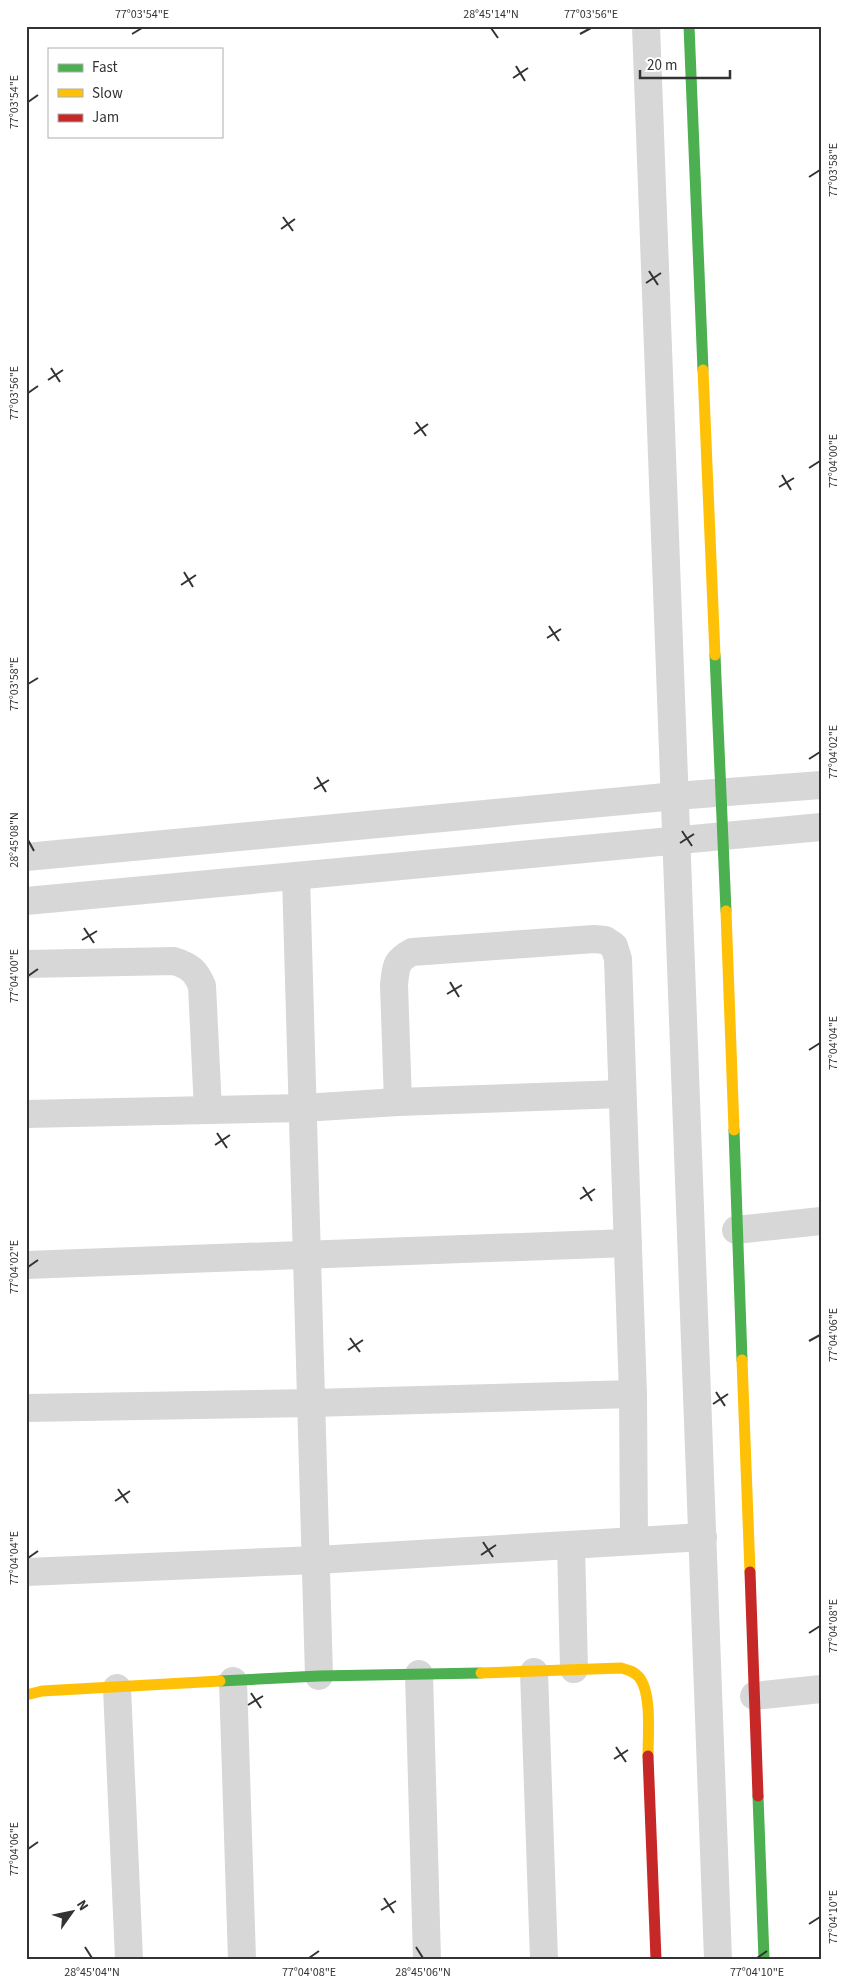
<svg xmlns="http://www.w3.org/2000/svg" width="847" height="1985" viewBox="0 0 847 1985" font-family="'Source Sans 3',sans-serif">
<rect width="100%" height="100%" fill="#fff"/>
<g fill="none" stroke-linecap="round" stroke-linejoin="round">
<!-- street -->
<g stroke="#d7d7d7" stroke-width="28">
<polyline points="646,26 718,1959"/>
<polyline points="26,857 676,796 821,785"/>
<polyline points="296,876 319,1676"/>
<polyline points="26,901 821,827"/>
<path d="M 26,964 L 174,961 C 190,966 196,971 202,986 L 208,1110"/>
<path d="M 398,1102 L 394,985 C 396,967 395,961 412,952 L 594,939 L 605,940 L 614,946 L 618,959 L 633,1394 L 634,1541"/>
<polyline points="26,1114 303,1108 398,1102 622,1094"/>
<polyline points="736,1230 821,1221"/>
<polyline points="26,1265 628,1243"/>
<polyline points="26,1408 312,1403 633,1394"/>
<polyline points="571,1545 574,1669"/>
<polyline points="26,1572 317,1560 703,1537"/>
<polyline points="534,1672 544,1959"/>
<polyline points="419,1674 427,1959"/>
<polyline points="233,1681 242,1959"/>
<polyline points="117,1688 129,1959"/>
<polyline points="754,1696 821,1689"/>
</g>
<!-- fast -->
<g stroke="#4caf50" stroke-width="11">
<polyline points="689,26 703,370"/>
<polyline points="715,655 726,911"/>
<polyline points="734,1130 742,1360"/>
<polyline points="220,1681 319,1676 481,1673"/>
<polyline points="758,1796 764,1959"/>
</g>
<!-- slow -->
<g stroke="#ffc107" stroke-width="11">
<polyline points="703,370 715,655"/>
<polyline points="726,911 734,1130"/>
<polyline points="742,1360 750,1572"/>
<path d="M 481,1673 L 621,1668 C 628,1670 634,1671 639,1677 C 652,1693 648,1735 648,1756"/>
<polyline points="26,1695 42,1691 220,1681"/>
</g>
<!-- jam -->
<g stroke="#c62828" stroke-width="11">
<polyline points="750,1572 758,1796"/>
<polyline points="648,1756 656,1959"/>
</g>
</g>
<!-- ticks -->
<path fill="none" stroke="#333" stroke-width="2" d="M 491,28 L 498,38M 132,34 L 142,28M 580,34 L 591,28M 516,66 L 525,81M 513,78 L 528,68M 28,102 L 38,95M 809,177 L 820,170M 283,217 L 293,231M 281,229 L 295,219M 649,271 L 658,285M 646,283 L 661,273M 51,368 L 60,382M 48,380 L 63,370M 28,393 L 38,386M 416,422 L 426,436M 414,434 L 428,424M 809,468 L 820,461M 782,475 L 791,490M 779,487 L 794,478M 184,572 L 193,587M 181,585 L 196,575M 549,626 L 559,641M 547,638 L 561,629M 28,684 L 38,678M 809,759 L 820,752M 317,777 L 326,792M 314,789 L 329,780M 682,831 L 692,846M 28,840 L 34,851M 680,843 L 694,834M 84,928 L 94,943M 82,940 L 97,931M 28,976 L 38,969M 450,982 L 459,997M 447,994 L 462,985M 809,1050 L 820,1043M 217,1133 L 227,1148M 215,1145 L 230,1135M 583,1187 L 592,1201M 580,1199 L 595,1189M 28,1267 L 38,1260M 350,1338 L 360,1352M 809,1341 L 820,1335M 348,1350 L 363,1340M 716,1392 L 725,1406M 713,1404 L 728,1394M 118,1489 L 128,1503M 115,1501 L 130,1491M 483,1542 L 493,1557M 481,1555 L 496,1545M 28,1558 L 38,1551M 809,1633 L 820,1626M 251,1693 L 261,1708M 248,1705 L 263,1696M 616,1747 L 626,1762M 614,1759 L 628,1750M 28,1849 L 38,1842M 384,1898 L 394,1913M 381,1910 L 396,1901M 809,1924 L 820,1917M 85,1947 L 92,1958M 416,1947 L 423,1958M 309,1958 L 319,1951M 757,1958 L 767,1951"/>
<!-- border -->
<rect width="847" height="1985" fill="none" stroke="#ffffff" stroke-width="55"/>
<!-- legend -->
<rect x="48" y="48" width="175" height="90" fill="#ffffff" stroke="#adadad"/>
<rect x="58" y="64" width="25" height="8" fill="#4caf50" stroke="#adadad"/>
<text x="92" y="72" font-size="15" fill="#333333">Fast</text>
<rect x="58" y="89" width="25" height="8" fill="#ffc107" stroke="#adadad"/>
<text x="92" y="98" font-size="15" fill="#333333">Slow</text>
<rect x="58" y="114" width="25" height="8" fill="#c62828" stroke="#adadad"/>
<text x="92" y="122" font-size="15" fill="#333333">Jam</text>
<!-- north arrow -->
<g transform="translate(72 1912) rotate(57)" stroke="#ffffff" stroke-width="4" paint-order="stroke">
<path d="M0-4L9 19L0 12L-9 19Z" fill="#333333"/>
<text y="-8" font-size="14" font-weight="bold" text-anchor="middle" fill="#333333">N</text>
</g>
<!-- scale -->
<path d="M640 70v8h90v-8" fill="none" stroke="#333333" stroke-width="2.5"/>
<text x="647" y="70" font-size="15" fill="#333333" stroke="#ffffff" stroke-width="4" paint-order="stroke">20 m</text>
<rect x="28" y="28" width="792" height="1930" fill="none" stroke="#333" stroke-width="2"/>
<g font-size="12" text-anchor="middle" fill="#333">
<text x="142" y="18">77°03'54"E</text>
<text x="491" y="18">28°45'14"N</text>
<text x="591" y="18">77°03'56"E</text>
<text transform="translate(14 102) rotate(-90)" y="4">77°03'54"E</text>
<text transform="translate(833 170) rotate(-90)" y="4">77°03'58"E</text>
<text transform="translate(14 393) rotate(-90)" y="4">77°03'56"E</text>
<text transform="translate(833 461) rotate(-90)" y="4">77°04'00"E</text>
<text transform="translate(14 684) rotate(-90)" y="4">77°03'58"E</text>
<text transform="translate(833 752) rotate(-90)" y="4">77°04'02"E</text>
<text transform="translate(14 840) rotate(-90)" y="4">28°45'08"N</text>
<text transform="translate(14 976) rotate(-90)" y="4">77°04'00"E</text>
<text transform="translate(833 1043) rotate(-90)" y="4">77°04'04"E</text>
<text transform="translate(14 1267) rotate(-90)" y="4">77°04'02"E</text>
<text transform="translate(833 1335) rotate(-90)" y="4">77°04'06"E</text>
<text transform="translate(14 1558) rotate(-90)" y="4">77°04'04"E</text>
<text transform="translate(833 1626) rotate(-90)" y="4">77°04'08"E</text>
<text transform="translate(14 1849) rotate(-90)" y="4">77°04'06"E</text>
<text transform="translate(833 1917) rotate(-90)" y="4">77°04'10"E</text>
<text x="92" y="1976">28°45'04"N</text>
<text x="309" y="1976">77°04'08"E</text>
<text x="423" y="1976">28°45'06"N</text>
<text x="757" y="1976">77°04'10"E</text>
</g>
</svg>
